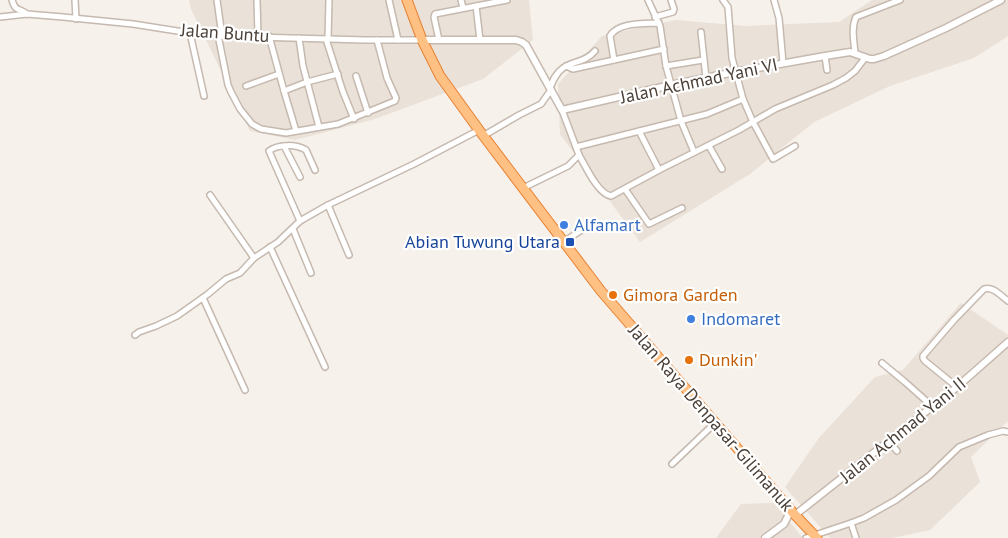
<svg xmlns="http://www.w3.org/2000/svg" width="1008" height="538" viewBox="0 0 1008 538" font-family="'PT Sans',sans-serif">
<rect width="100%" height="100%" fill="#f6f1eb"/>
<!-- residential -->
<g fill="#eae1d8">
<polygon points="189,0 529,0 533,40 483,79 375,119 295,140 250,131 191,9"/>
<polygon points="872,0 1008,0 1008,36 974,58 890,86 814,122 750,174 640,242 560,134 558,84 602,36 675,20 745,26 839,22"/>
<polygon points="961,303 1008,335 1008,421 971,457 980,482 930,530 892,538 830,538 785,487 819,438 875,377 903,370"/>
<polygon points="774,503 803,538 716,538 741,504"/>
</g>
<g fill="none" stroke-linecap="round" stroke-linejoin="round">
<!-- minor casing -->
<g stroke="#c6b9af" stroke-width="8">
<g id="minor">
<path d="M 12,0 C 16,13 19,7 27,14"/>
<polyline points="75,0 76,19"/>
<polyline points="217,0 222,36"/>
<polyline points="257,0 258,36"/>
<polyline points="389,0 398,40"/>
<polyline points="461,0 463,8"/>
<polyline points="648,0 660,26 666,66 681,121 694,152"/>
<polyline points="723,0 728,7 732,58 743,99 753,122 773,159 795,146"/>
<polyline points="774,0 779,18 783,63"/>
<polyline points="476,6 480,40"/>
<polyline points="0,17 27,14 63,17 133,24 190,33 222,36 365,40 422,40"/>
<polyline points="655,17 673,12 674,9 671,0"/>
<polyline points="701,32 706,78"/>
<polyline points="190,33 204,96"/>
<polyline points="218,35 228,85 231,92 240,109 252,124 261,129 286,133 338,124 395,101 396,98 387,78 377,40"/>
<polyline points="269,36 284,91 296,131"/>
<polyline points="299,38 303,66 319,127"/>
<polyline points="326,39 343,92 354,119"/>
<polyline points="328,39 329,0"/>
<polyline points="439,40 434,17 435,14 507,0"/>
<path d="M 855,53 C 854,41 851,28 856,17 L 900,0"/>
<polyline points="825,56 827,70"/>
<path d="M 614,60 L 610,36 C 618,22 644,24 659,23"/>
<polyline points="566,66 573,69 664,49"/>
<polyline points="666,66 703,60"/>
<polyline points="356,76 368,113"/>
<polyline points="246,86 279,74"/>
<path d="M 550,88 C 553,80 556,73 563,68 C 573,61 586,62 595,51"/>
<polyline points="284,91 307,82 338,74"/>
<polyline points="639,131 659,170"/>
<polyline points="483,136 519,115 541,104 551,90"/>
<polyline points="284,146 300,177"/>
<polyline points="709,146 722,169"/>
<polyline points="576,147 707,114 743,99"/>
<path d="M 579,155 C 586,167 598,194 611,196 L 659,170 L 739,130 L 775,109 L 833,85 L 846,78 L 855,71 L 865,58"/>
<polyline points="523,188 568,166 579,155 562,110"/>
<polyline points="625,189 649,224 682,208"/>
<polyline points="210,195 254,258"/>
<polyline points="328,205 349,255"/>
<path d="M 300,221 L 269,151 C 278,144 296,144 306,150 L 315,170"/>
<polyline points="293,229 311,273"/>
<polyline points="563,242 585,228"/>
<polyline points="270,247 325,367"/>
<polyline points="203,298 245,390"/>
<polyline points="135,335 139,332 156,326 177,316 208,294 226,279 240,273 254,258 278,242 300,221 328,205 414,164 479,130"/>
<polyline points="882,363 905,382 933,407"/>
<path d="M 957,387 L 925,361 L 923,358 L 923,356 L 954,320 L 984,289 C 993,286 1001,296 1008,301"/>
<polyline points="889,441 897,451"/>
<polyline points="672,464 715,423"/>
<polyline points="851,523 856,538"/>
<polyline points="806,538 851,523 864,518 896,500 929,476 959,447 988,435 1003,431 1008,432"/>
</g>
</g>
<!-- tertiary casing -->
<g stroke="#c6b9af" stroke-width="9">
<g id="tertiary">
<polyline points="422,40 516,40 522,42 526,45 562,110 671,85 735,72 825,56 850,52 870,59 874,59 884,56 946,28 1001,0"/>
<polyline points="795,515 957,387 1008,342"/>
<polyline points="765,538 784,524 791,510"/>
</g>
</g>
<!-- trunk casing -->
<g stroke="#e88233" stroke-width="11">
<polyline id="trunk" points="407,0 422,40 440,76 479,130 601,291 795,515 817,538"/>
</g>
<!-- minor -->
<use href="#minor" stroke="#fff" stroke-width="5"/>
<!-- tertiary -->
<use href="#tertiary" stroke="#fff" stroke-width="6"/>
<!-- trunk -->
<use href="#trunk" stroke="#ffc084" stroke-width="9"/>
</g>
<!-- markers -->
<g fill="#3f7fe0" stroke="#fff" stroke-width="2">
<circle cx="564" cy="225" r="5"/>
<circle cx="691" cy="319" r="5"/>
</g>
<rect fill="#1a4fb4" stroke="#fff" stroke-width="2" x="565" y="237" width="10" height="10" rx="2.5"/>
<g fill="#e8710a" stroke="#fff" stroke-width="2">
<circle cx="613" cy="295" r="5"/>
<circle cx="689" cy="360" r="5"/>
</g>
<g text-anchor="middle" stroke-width="4.5" stroke-linejoin="round" paint-order="stroke">
<!-- street labels -->
<g font-size="18" fill="#4b4038" stroke="#fff">
<text transform="translate(225 33) rotate(4)" y="6">Jalan Buntu</text>
<text transform="translate(699 81) rotate(-12)" y="6">Jalan Achmad Yani VI</text>
<text transform="translate(711 418) rotate(49)" y="6">Jalan Raya Denpasar-Gilimanuk</text>
<text transform="translate(903 430) rotate(-39)" y="6">Jalan Achmad Yani II</text>
</g>
<!-- shop labels -->
<g font-size="18" fill="#366cbe" stroke="#fff" text-anchor="start">
<text x="574" y="231">Alfamart</text>
<text x="701" y="325">Indomaret</text>
</g>
<!-- transit labels -->
<g font-size="18" fill="#164399" stroke="#fff" text-anchor="end">
<text x="560" y="248">Abian Tuwung Utara</text>
</g>
<!-- food labels -->
<g font-size="18" fill="#c56008" stroke="#fff" text-anchor="start">
<text x="623" y="301">Gimora Garden</text>
<text x="699" y="366">Dunkin'</text>
</g>
</g>
</svg>
